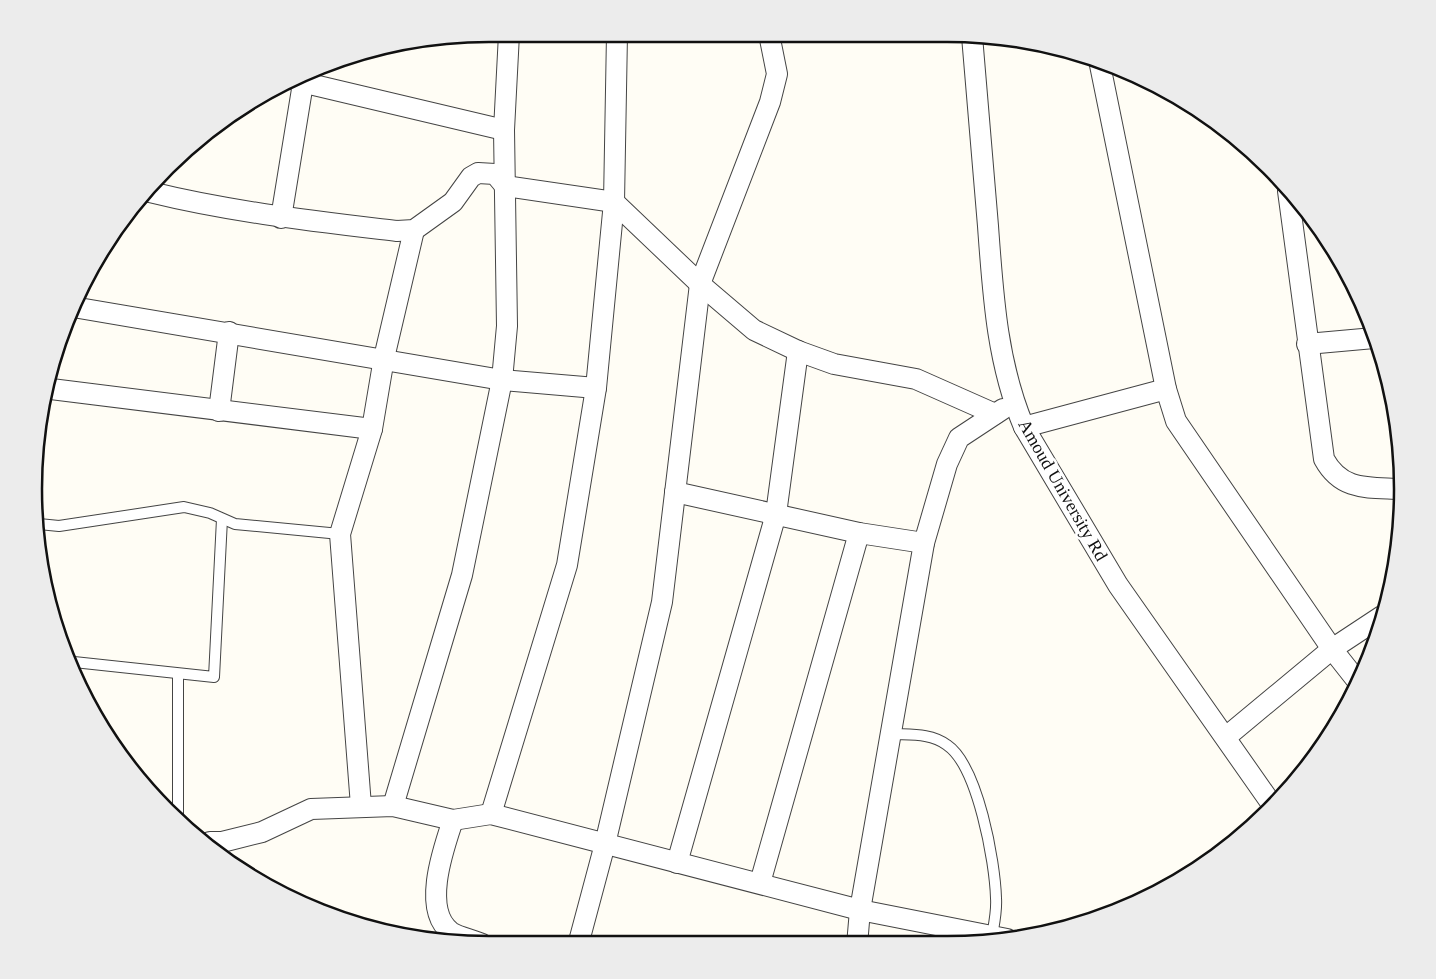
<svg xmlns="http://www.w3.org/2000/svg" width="1436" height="979" viewBox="0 0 1436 979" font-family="Georgia,serif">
<rect width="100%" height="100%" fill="#fffdf5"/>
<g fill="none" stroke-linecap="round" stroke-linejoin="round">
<!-- service casing -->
<g stroke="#444" stroke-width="12">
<g id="service">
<polyline points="39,524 59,526 184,507 210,513 235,524 340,534"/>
<polyline points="74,662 214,677 222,519"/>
<path d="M 892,734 C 911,735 931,733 947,745 C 978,766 995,862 996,898 C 997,911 994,924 992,936"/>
<polyline points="178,819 178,674"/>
</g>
</g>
<!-- minor casing -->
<g stroke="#444" stroke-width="22">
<g id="minor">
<path d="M 972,36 C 977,100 983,163 988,226 C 993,295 997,363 1024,427 L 1118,585 L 1273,806"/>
<polyline points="1100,65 1166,389 1176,421 1332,649 1358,682"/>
<polyline points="297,81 504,130"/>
<path d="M 1288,191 L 1324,459 C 1342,492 1369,487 1402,489"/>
<path d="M 150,192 C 231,212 313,221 397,231 L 414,230 L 453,202 L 471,177 L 478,173 L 495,174 L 505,186 L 614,202 L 700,284 L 754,330 L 798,351 L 834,364 L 916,379 L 995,414"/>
<polyline points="281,218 304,77"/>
<polyline points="73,307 502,380 596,388"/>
<polyline points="1307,344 1374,338"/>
<polyline points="51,389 372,429"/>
<polyline points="219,411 229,332"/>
<polyline points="1024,427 1166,389"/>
<polyline points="675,492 859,533 924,543"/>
<polyline points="1226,737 1332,649 1382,616"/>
<polyline points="361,806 340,534 372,429 384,358 414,230"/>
<polyline points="393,806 462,575 502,380 507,326 504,130 509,34"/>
<polyline points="491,814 567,565 596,388 614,202 617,34"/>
<path d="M 453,820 C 444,847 421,910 451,932 C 457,937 475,940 484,945"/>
<polyline points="210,842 222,842 262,832 311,809 393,806 453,820 491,814 860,910 1007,939"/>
<polyline points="677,863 776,514 798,351"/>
<polyline points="760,883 859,533"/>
<polyline points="578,945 605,844 662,602 700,284 770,102 777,74 769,34"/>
<polyline points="857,945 860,910 924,543 947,464 959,438 1003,409"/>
</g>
</g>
<!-- service -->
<use href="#service" stroke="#fff" stroke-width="10"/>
<!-- minor -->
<use href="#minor" stroke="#fff" stroke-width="20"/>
</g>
<g text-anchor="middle" stroke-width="5" stroke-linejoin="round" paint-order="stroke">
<!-- street labels -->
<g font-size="18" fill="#111" stroke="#fff">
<text transform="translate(1063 490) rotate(60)" y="6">Amoud University Rd</text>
</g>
</g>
<!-- crop -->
<path d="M0 0H1436V979H0ZM489 42H947A447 447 0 0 1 1394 489V489A447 447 0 0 1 947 936H489A447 447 0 0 1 42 489V489A447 447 0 0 1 489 42Z" fill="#ececec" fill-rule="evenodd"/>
<path fill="none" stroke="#111" stroke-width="2.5" d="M489 42H947A447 447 0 0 1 1394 489V489A447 447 0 0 1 947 936H489A447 447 0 0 1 42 489V489A447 447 0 0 1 489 42Z"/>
</svg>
